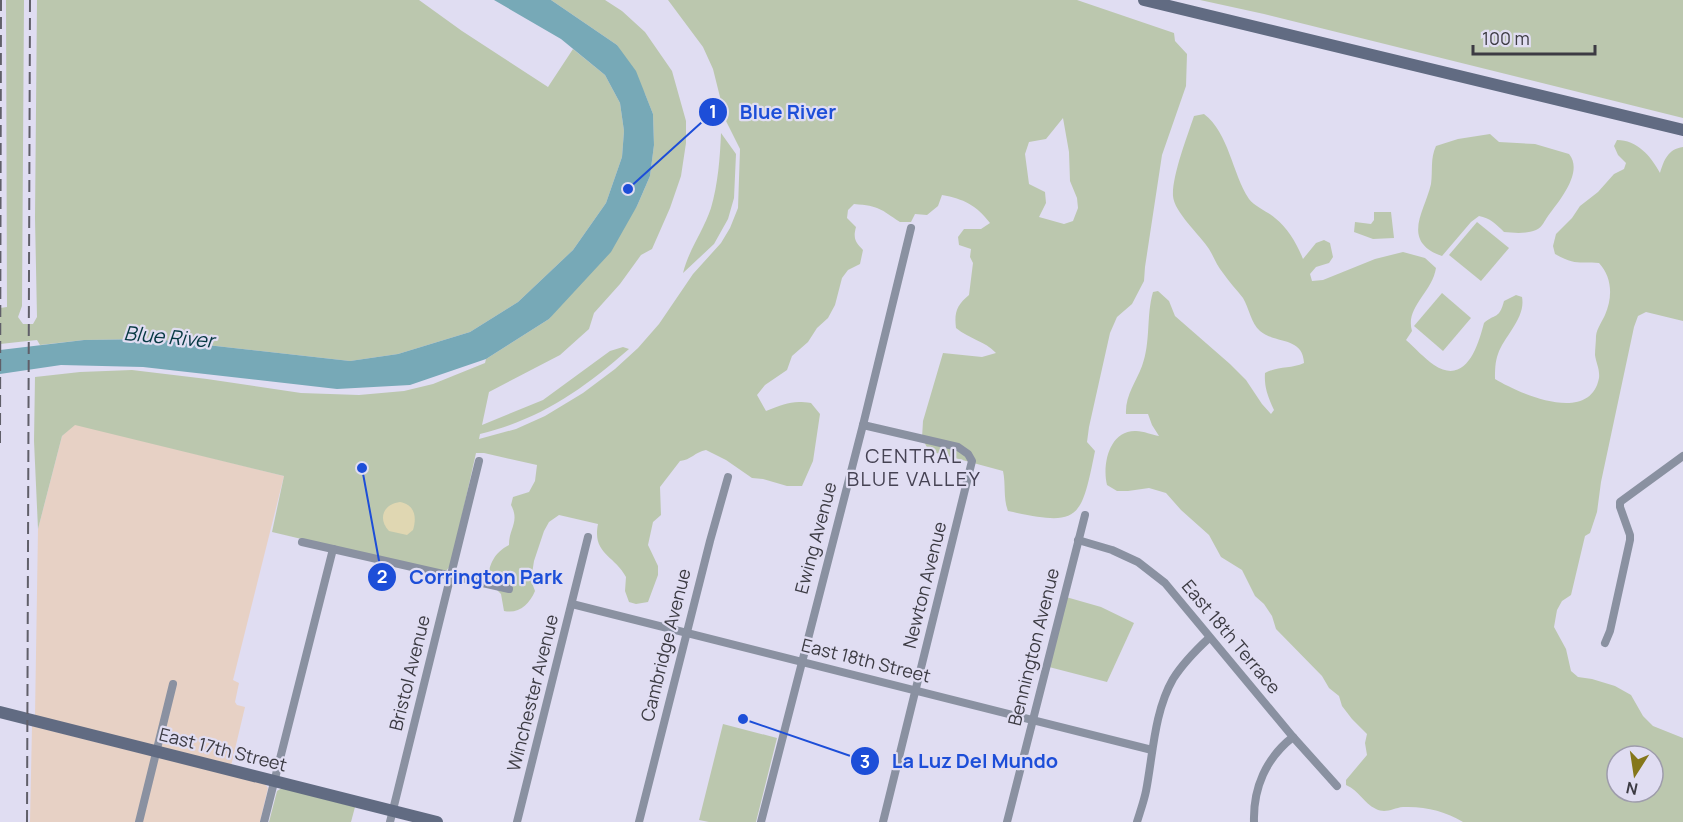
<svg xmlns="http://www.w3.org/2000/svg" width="1683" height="822" viewBox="0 0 1683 822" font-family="Manrope,sans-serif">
<rect width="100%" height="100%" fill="#e0ddf2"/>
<!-- industrial -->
<g fill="#e7d1c5">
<polygon points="75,424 284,476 233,680 239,683 235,702 237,705 245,707 231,766 35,716 38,529 62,436"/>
<polygon points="32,726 265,784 268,788 260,822 30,822"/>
</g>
<!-- green -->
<g fill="#bbc7ae" fill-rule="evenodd">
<polygon points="6,0 24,0 22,306 18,317 23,324 33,324 37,317 35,218 37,0 419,0 462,31 548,87 573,49 605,75 620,103 624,131 622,157 606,203 573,250 518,302 470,332 398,354 350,361 153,339 84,340 40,345 37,340 0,344 0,308 7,307"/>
<path d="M 551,0 L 605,0 L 622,11 L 645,32 L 672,71 L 686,121 L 686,143 L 681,176 L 670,208 L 652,249 L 641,255 L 620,284 L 594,313 L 589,329 L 560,355 L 489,392 L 482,425 L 543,400 L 610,351 L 623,347 L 629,349 C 582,390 541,419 480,434 L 479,439 L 516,429 L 545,416 L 583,393 L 615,369 L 638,348 L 659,324 L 693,274 L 721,243 L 730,228 L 738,208 L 740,149 L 726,121 L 713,69 L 703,47 L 668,0 L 1077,0 L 1174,33 L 1175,41 L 1187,54 L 1186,86 L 1162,155 L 1145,267 L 1144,281 L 1132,304 L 1117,317 L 1110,333 L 1089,427 L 1087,442 L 1095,451 C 1081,520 1080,527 1008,511 C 1003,498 1006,485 1003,471 L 929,451 L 922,438 L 923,421 L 943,353 L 982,357 L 996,353 C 985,341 969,339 956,328 C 954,312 957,305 969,295 L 973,263 L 970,257 L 971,249 L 959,245 L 958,237 L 964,229 L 981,229 L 990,223 C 976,205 964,199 942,195 L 938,206 L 927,215 L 915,214 L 911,222 L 900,222 C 880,209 880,206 854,204 L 848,210 L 847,218 L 856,227 C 853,238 855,242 863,250 L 860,264 L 848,270 L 842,278 L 835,305 L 828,318 L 817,328 L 808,342 L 792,356 L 787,370 L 765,385 L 757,395 L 766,411 C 785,404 791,400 811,403 L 820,414 L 813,461 L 802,486 L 787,486 L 763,479 L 752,478 L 726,460 L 706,450 C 695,452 691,460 680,461 L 660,487 L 661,515 L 653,522 L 648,545 L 658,566 L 658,575 L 648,602 L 636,604 L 629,602 L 625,591 L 626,577 C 614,555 592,554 598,524 L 559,515 L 549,522 L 544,531 L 534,561 L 531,580 L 535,591 C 529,605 519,614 504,611 L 501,594 L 487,580 C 490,563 494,553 509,545 C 509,528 520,522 511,505 L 513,497 L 529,492 L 535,481 L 537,465 L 484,453 L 476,453 L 451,565 L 446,571 L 441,572 L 272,532 L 284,476 L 75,425 L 62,436 L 38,529 L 34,441 L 35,377 L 80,372 L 132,370 L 207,379 L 301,393 L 359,395 L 404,391 L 433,384 L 485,363 L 486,359 L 549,319 L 637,206 L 650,176 L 654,145 L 653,114 L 645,94 L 617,45 ZM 1063,118 L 1069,152 L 1070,181 L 1077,198 L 1078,208 L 1073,221 L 1064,224 L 1039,217 L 1046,203 L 1045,192 L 1029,184 L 1025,154 L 1029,142 L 1046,139 Z"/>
<polygon points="1200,0 1683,0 1683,118 1264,14"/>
<path d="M 1204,114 C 1229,133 1232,173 1249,199 C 1255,207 1267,211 1275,218 C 1288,228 1297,244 1303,259 L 1316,243 L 1324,240 L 1330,243 L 1333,257 L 1329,263 L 1316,267 L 1310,274 L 1312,281 L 1323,280 L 1375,259 L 1403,252 L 1425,258 L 1436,268 C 1432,293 1405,307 1412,331 L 1406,340 C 1415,348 1424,358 1434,365 C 1466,386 1478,346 1484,323 C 1495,313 1499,320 1504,301 L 1516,295 L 1522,297 C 1526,318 1504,336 1498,354 C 1495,362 1495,371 1495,379 C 1520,394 1590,425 1599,378 C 1600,369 1596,363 1595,355 C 1595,349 1596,342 1596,336 C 1597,328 1602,322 1605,315 C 1613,297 1612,277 1599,263 C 1578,261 1577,266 1555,254 L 1553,246 L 1556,234 L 1572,218 L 1580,206 L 1598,192 L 1614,174 L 1624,169 L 1626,163 L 1618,155 L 1614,146 L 1617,140 C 1637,140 1651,156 1660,173 C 1664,160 1668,149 1683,147 L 1683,321 L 1646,312 L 1638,316 L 1634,327 L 1601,482 L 1597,512 L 1590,533 L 1585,536 L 1571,595 L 1562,601 L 1557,610 L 1554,627 L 1566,649 L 1571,671 L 1578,677 L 1592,679 L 1615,686 L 1631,695 L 1643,716 L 1653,726 L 1683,738 L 1683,822 L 1463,822 C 1445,811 1425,806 1403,807 C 1393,808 1386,814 1376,809 C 1363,803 1360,791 1346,785 L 1346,780 L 1367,755 L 1365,743 L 1367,734 L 1352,719 L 1342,706 L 1339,696 L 1329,688 L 1322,676 L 1276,629 L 1272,616 L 1264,604 L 1255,596 L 1242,570 L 1221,557 L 1209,535 L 1181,510 L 1166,493 L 1149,488 L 1128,491 L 1117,491 L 1107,485 C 1102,465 1109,430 1136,431 C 1144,431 1152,435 1159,436 L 1152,425 L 1148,414 L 1126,414 C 1125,396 1136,382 1142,366 C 1151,342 1146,316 1153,292 L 1158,291 L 1169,301 L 1175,316 L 1230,364 L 1246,380 L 1262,404 L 1271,414 L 1274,410 C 1268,397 1264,387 1265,373 C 1277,366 1291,369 1304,363 C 1303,336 1275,344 1260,331 C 1251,323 1249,308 1243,298 C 1237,290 1229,282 1223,273 C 1217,266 1214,257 1209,249 C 1200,235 1174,212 1173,196 C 1172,176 1187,137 1194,116 ZM 1617,756 L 1653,756 L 1653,792 L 1617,792 Z"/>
<path d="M 721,133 L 736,154 L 734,198 L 728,219 L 714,244 L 683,273 C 689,249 703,232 711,208 C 718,184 720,158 721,133 Z"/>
<path d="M 1490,134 L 1499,142 L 1535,144 L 1569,154 C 1584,172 1559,201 1548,216 C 1544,221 1543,227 1536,230 C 1527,234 1514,233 1504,232 C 1496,224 1490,218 1479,216 L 1471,222 L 1442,256 C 1400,241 1425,211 1431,184 C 1433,170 1430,159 1436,146 L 1458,139 Z"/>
<polygon points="1374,212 1391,212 1394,238 1373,239 1354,232 1355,222 1371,224 1374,220"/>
<polygon points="1477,222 1509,248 1481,281 1449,255"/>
<polygon points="1442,293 1471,318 1443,351 1414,326"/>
<polygon points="1066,597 1101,607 1134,623 1107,682 1049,667"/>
<polygon points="723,724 777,738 756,822 709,822 699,820"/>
<polygon points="282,788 355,807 351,822 269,822 277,791"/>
</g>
<!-- sand -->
<path fill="#e0d7b2" d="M 400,502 C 415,505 417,517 413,530 L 407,535 L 389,531 C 377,518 384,504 400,502 Z"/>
<!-- water -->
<polygon fill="#77a9b7" points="494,0 551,0 617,45 636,71 653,114 654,145 650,176 637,206 611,252 549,319 486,359 410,385 337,389 143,367 61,365 0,374 0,350 84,340 153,339 350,361 398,354 470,332 518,302 573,250 606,203 622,157 624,131 620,103 605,75 561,39"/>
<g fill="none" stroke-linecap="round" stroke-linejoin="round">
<!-- street -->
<g stroke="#8a91a1" stroke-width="8">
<polyline points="863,425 958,447 968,454 972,461 883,822"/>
<polyline points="1078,540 1112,550 1138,562 1165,583 1293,737 1337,786"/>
<polyline points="302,542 509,589"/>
<polyline points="572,604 1152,750"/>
<polyline points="1605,643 1610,631 1630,540 1630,535 1620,507 1620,502 1683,456"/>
<polyline points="139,822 173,684"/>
<polyline points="264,822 333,549"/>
<polyline points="390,822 479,461"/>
<polyline points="517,822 588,537"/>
<polyline points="639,822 710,541 728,477"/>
<polyline points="761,822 864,421 911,228"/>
<polyline points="1007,822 1085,515"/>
<path d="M 1137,822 C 1140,812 1144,801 1146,791 C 1153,755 1154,712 1173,679 C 1183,663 1195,651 1209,638"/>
<path d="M 1254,822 C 1253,788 1266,758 1293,737"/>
</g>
<!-- secondary -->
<g stroke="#616b82" stroke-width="12">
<polyline points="1144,0 1683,130"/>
<polyline points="0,712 437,822"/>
</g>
<!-- rail -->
<g stroke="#605f69" stroke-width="2" stroke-dasharray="12 6" stroke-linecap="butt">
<polyline points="0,443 1,0"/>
<polyline points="27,822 30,0"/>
</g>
</g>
<g text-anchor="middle" stroke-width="4.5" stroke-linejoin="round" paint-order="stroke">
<!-- street labels -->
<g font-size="18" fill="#3c3b43" stroke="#e0ddf2">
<text transform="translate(816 538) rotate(-75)" y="6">Ewing Avenue</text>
<text transform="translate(925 585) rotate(-76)" y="6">Newton Avenue</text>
<text transform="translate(1231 637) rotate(50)" y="6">East 18th Terrace</text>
<text transform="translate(666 645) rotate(-76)" y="6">Cambridge Avenue</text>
<text transform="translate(1034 647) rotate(-76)" y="6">Bennington Avenue</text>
<text transform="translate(866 661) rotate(14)" y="6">East 18th Street</text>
<text transform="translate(410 673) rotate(-76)" y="6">Bristol Avenue</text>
<text transform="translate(533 693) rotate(-76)" y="6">Winchester Avenue</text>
<text transform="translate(223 750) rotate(14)" y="6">East 17th Street</text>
</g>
<!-- water labels -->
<g font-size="20" font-style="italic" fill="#063842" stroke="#e0ddf2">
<text transform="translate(169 337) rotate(5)" y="7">Blue River</text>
</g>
<!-- neighbourhood labels -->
<g font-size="20" letter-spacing="1.5" fill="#454253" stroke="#e0ddf2">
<text x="914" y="463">CENTRAL<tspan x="914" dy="23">BLUE VALLEY</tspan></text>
</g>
</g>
<!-- callouts -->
<path fill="none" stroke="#1d4ed8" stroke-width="2" d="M628 189L713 112M362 468L382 577M743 719L865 761"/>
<g fill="#1d4ed8" stroke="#e0ddf2" stroke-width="2">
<circle cx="628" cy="189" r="6"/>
<circle cx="362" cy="468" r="6"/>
<circle cx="743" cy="719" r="6"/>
<circle cx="713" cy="112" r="15"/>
<circle cx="382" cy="577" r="15"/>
<circle cx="865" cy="761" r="15"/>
</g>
<g font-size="18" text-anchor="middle" font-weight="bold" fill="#fff">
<text x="713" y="118">1</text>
<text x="382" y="583">2</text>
<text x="865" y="768">3</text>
</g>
<g font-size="20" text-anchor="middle" font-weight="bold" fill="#1d4ed8" stroke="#e0ddf2" stroke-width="4.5" stroke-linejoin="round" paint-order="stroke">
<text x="788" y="119">Blue River</text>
<text x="486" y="584">Corrington Park</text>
<text x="975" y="768">La Luz Del Mundo</text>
</g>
<!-- north arrow -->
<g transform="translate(1635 774) rotate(192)"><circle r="28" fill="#e0ddf2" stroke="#9e9cac" stroke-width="1.5"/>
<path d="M0-4.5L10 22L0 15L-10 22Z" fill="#85771b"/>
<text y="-9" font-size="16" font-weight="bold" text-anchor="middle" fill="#3c3b43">N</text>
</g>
<!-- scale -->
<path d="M1473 45v9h122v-9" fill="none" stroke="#3c3b43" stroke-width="3"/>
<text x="1482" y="45" font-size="18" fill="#3c3b43" stroke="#e0ddf2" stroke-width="4.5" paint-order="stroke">100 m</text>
</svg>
